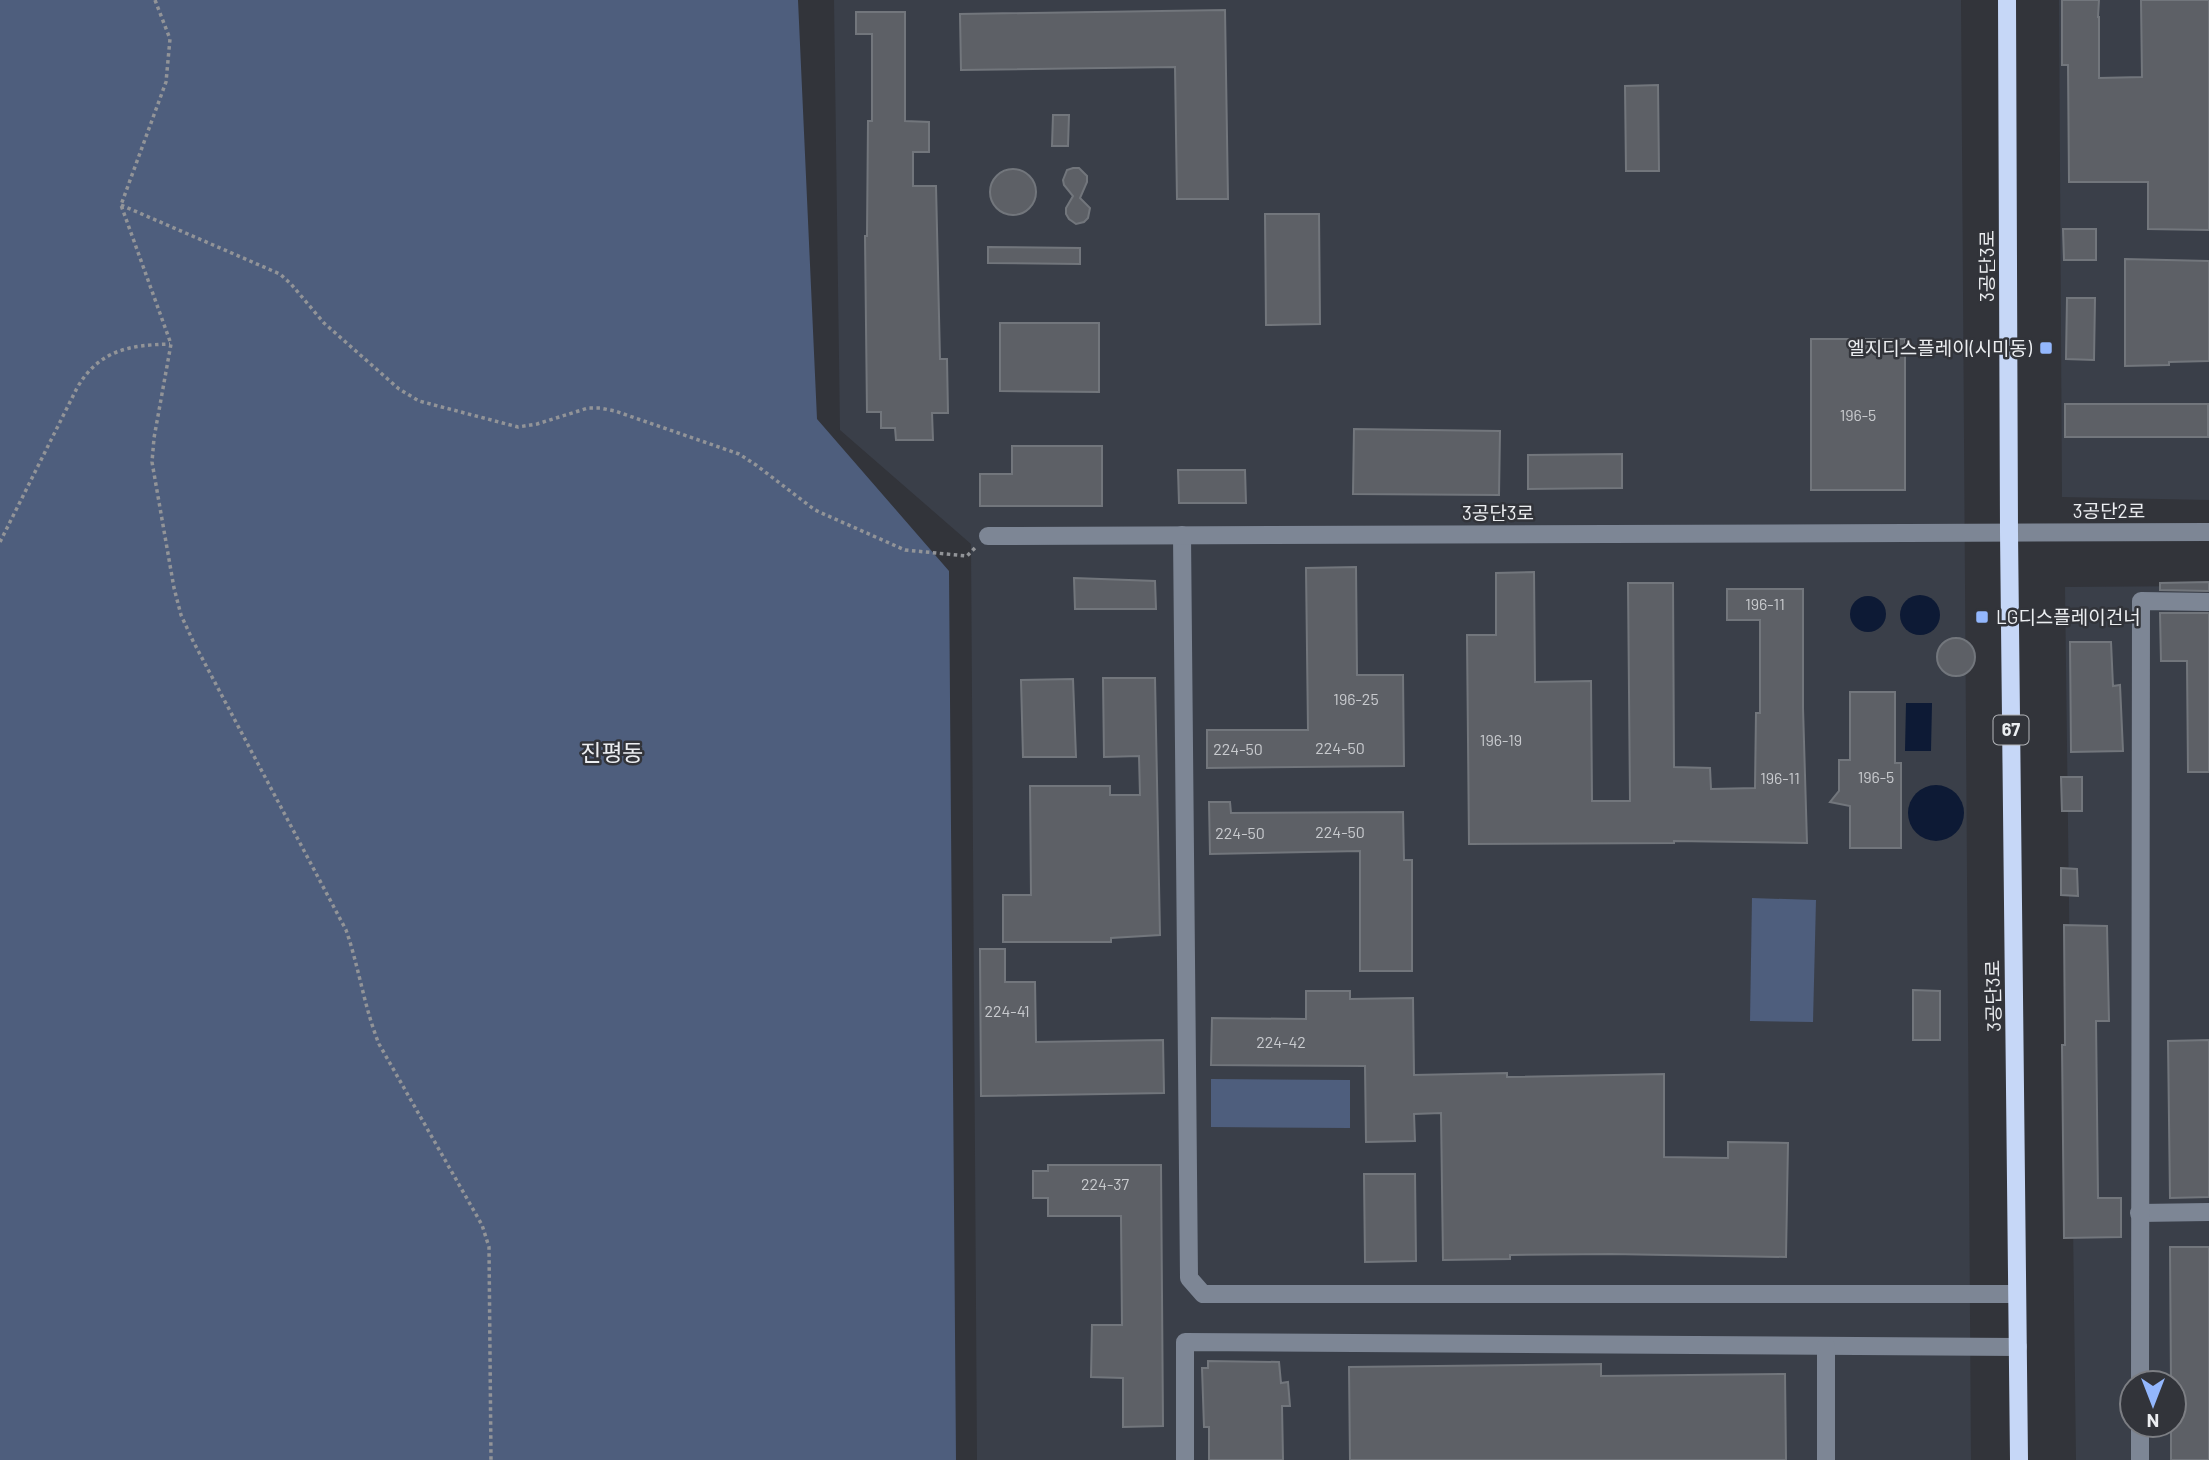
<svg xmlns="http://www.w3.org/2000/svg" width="2209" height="1460" viewBox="0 0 2209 1460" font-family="Barlow,'Noto Sans KR',sans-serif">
<rect width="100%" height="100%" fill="#32343a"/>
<!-- built -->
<g fill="#3a3f49" fill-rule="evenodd">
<polygon points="834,0 1961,0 1971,1460 977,1460 971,544 840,430"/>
<polygon points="2059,0 2209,0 2209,500 2062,497"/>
<path d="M 2209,586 L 2209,1460 L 2076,1460 L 2065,587 ZM 2132,1383 L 2174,1383 L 2174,1425 L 2132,1425 Z"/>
</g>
<!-- green -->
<g fill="#4e5e7d">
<polygon points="0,0 798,0 817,419 949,571 956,1460 0,1460"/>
<polygon points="1752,898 1816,900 1813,1022 1750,1021"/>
<polygon points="1211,1079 1350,1080 1350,1128 1211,1127"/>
</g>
<!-- water -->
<g fill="#0d1a35">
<circle cx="1920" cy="615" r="20"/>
<circle cx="1868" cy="614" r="18"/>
<polygon points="1906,703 1932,703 1931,751 1905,751"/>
<circle cx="1936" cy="813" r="28"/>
</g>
<!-- building -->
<g fill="#5d6066" stroke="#72767c" stroke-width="2">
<polygon points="2062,0 2099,0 2098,17 2099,17 2099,78 2142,77 2141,0 2209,0 2209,230 2148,229 2148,182 2069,182 2068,65 2062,65"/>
<polygon points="1225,10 1228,199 1177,199 1175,67 961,70 960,14"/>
<polygon points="856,12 905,12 905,121 929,122 929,152 913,152 913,186 936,186 940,359 947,359 948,413 932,413 933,440 896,440 895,428 881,428 881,412 867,412 865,236 867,236 868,121 872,121 872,34 856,34"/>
<polygon points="1658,85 1659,171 1626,171 1625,86"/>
<polygon points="1053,115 1069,115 1068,146 1052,146"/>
<polygon points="1073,168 1079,168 1087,176 1087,182 1080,198 1090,208 1088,218 1084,222 1076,224 1069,219 1066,214 1066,208 1073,196 1064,185 1063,180 1067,170"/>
<circle cx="1013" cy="192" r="23"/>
<polygon points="1265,214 1319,214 1320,324 1266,325"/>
<polygon points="2063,229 2096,229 2096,260 2064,260"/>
<polygon points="988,247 1080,248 1080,264 988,263"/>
<polygon points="2125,259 2209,261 2209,361 2169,362 2169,365 2125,366"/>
<polygon points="2067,298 2095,298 2094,360 2066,359"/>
<polygon points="1000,323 1099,323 1099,392 1000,391"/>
<rect x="1811" y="339" width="94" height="151"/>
<rect x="2065" y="404" width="143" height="33"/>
<polygon points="1354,429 1500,431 1499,495 1353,494"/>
<polygon points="1012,446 1102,446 1102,506 980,506 980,474 1012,474"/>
<polygon points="1622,454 1622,488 1528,489 1528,455"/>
<polygon points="1178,470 1245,470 1246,503 1179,503"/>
<polygon points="1356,567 1357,675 1403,675 1404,766 1207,768 1207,730 1308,730 1306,568"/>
<polygon points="1534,572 1535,682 1591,681 1592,801 1630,801 1628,583 1673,583 1674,767 1710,768 1711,789 1755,788 1756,713 1760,713 1760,620 1727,620 1727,589 1803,589 1803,708 1807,843 1674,841 1674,843 1469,844 1467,635 1496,635 1496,573"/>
<polygon points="1074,578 1155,581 1156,609 1075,609"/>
<polygon points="2209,582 2209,591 2160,590 2160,583"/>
<polygon points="2160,613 2209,613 2209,772 2188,772 2187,661 2161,661"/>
<circle cx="1956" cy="657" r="19"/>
<polygon points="2070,642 2111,642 2113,686 2120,685 2123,751 2071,752"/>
<polygon points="1103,678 1155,678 1160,935 1111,938 1111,942 1003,942 1003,895 1031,895 1030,786 1110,786 1110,795 1140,795 1139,756 1104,757"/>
<polygon points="1073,679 1076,757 1023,757 1021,680"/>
<polygon points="1850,692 1895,692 1895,763 1901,763 1901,848 1850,848 1850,806 1830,802 1839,791 1839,760 1850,760"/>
<polygon points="2061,777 2082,777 2082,811 2062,811"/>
<polygon points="1209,802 1230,802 1231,813 1403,812 1404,860 1412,860 1412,971 1360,971 1360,851 1210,854"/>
<polygon points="2061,868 2077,869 2078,896 2061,895"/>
<polygon points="2064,925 2107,926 2109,1021 2096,1021 2098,1198 2121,1198 2121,1237 2064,1238 2062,1045 2065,1045"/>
<polygon points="980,949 1005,949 1005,982 1035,982 1036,1042 1163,1040 1164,1093 981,1096"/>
<polygon points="1913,990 1940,991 1940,1040 1913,1040"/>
<polygon points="1306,991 1350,991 1350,999 1413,998 1414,1075 1507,1073 1507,1077 1664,1074 1664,1157 1728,1158 1728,1142 1788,1143 1786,1257 1611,1254 1510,1255 1510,1259 1443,1260 1441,1113 1414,1114 1415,1141 1366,1142 1365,1066 1211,1065 1212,1018 1306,1019"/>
<polygon points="2209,1040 2209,1197 2170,1198 2168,1041"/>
<polygon points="1048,1165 1161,1165 1163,1426 1123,1427 1123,1378 1091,1377 1092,1325 1122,1325 1121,1216 1048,1216 1048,1198 1033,1198 1033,1171 1048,1171"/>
<polygon points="1364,1174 1415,1174 1416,1261 1365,1262"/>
<polygon points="2170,1247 2209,1247 2209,1460 2171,1460 2171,1425 2174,1425 2174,1383 2171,1383"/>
<polygon points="1208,1361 1279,1362 1281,1383 1288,1382 1290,1406 1282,1406 1283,1460 1209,1460 1209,1427 1204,1427 1202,1368 1208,1368"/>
<polygon points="1601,1364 1601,1376 1785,1374 1786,1460 1350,1460 1349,1367"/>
</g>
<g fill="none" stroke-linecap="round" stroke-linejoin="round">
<!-- path -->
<g stroke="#929498" stroke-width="3.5" stroke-dasharray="3.5 3.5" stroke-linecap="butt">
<path d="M 155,0 L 170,39 L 166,82 L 121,205 L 171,344 L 154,438 L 152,462 L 174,588 L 181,615 L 193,641 L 346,930 C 359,967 364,1007 379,1044 L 482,1225 L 489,1247 L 491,1460"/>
<polyline points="121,205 280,274 291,284 324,323 399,389 419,401 518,427 537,424 588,408 600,408 615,411 739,454 756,465 815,510 826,515 905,550 967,556 976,547"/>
<path d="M 0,542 L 77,388 C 99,350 129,345 170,344"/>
</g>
<!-- minor -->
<g stroke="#7d8695" stroke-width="18">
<polyline points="1182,535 1189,1278 1203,1294 2017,1294"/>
<polyline points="988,536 2209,532"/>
<polyline points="2139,1213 2209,1212"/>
<polyline points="2140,1383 2141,601 2209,602"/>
<polyline points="2140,1425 2140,1460"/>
<polyline points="1185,1460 1185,1342 2018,1347"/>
<polyline points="1826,1460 1826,1346"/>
</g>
<!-- major -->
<polyline stroke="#c6d7f7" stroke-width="18" points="2007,0 2009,532 2019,1460"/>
</g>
<!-- markers -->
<g fill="#93b7fd" stroke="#32343a" stroke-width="2.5">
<rect x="2039" y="341" width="14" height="14" rx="3.5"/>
<rect x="1975" y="610" width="14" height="14" rx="3.5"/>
</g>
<g text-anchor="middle" stroke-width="5" stroke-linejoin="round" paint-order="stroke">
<!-- number labels -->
<g font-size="16" fill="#c8cace">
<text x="1858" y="421">196-5</text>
<text x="1765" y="610">196-11</text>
<text x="1356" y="705">196-25</text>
<text x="1501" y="746">196-19</text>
<text x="1340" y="754">224-50</text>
<text x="1238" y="755">224-50</text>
<text x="1876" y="783">196-5</text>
<text x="1780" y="784">196-11</text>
<text x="1340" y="838">224-50</text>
<text x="1240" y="839">224-50</text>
<text x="1007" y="1017">224-41</text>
<text x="1281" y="1048">224-42</text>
<text x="1105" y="1190">224-37</text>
</g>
<!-- shield labels -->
<rect fill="#32343a" stroke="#b4b6ba" stroke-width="2" x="1993.5" y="715.5" width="35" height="29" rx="5"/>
<g font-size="18" font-weight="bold" fill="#eceef1">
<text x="2011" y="736">67</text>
</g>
<!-- street labels -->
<g font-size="19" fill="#eceef1" stroke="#32343a">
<text transform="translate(1987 266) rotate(-90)" y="7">3공단3로</text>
<text x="2109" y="518">3공단2로</text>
<text x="1498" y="520">3공단3로</text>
<text transform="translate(1993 996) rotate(-91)" y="7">3공단3로</text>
</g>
<!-- poi labels -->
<g font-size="19" fill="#eceef1" stroke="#32343a" text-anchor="end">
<text x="2032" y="355">엘지디스플레이(시미동)</text>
<text x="1996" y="624" text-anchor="start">LG디스플레이건너</text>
</g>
<!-- quarter labels -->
<g font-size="23" fill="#eceef1" stroke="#32343a">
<text x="612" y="761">진평동</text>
</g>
</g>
<!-- north arrow -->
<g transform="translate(2153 1404) rotate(180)"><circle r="33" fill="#32343a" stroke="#7c7e83" stroke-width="2"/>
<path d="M0-5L12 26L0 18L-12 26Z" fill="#93b7fd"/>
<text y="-10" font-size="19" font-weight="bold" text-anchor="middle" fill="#eceef1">N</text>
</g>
</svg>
